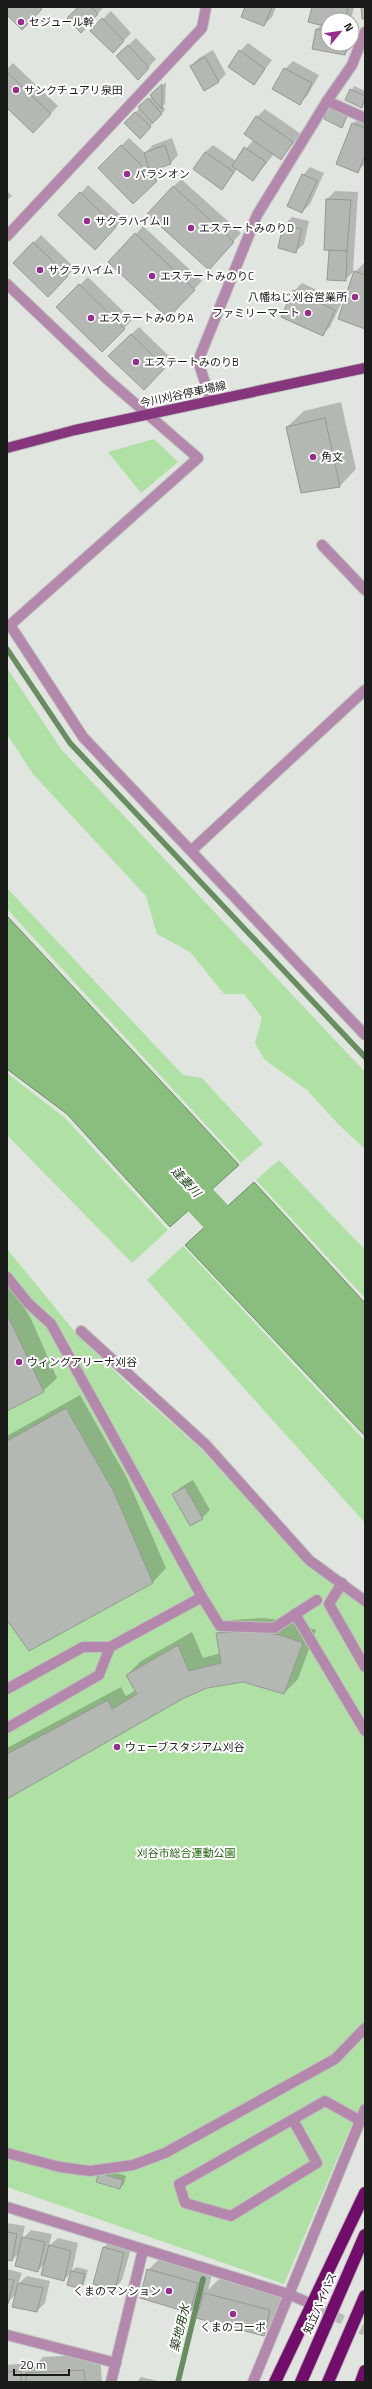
<svg xmlns="http://www.w3.org/2000/svg" width="372" height="2389" viewBox="0 0 372 2389" font-family="'Titillium Web','Noto Sans JP',sans-serif">
<rect width="100%" height="100%" fill="#e0e6df"/>
<!-- green -->
<g fill="#afe1a4">
<polygon points="154,439 178,462 141,493 108,452"/>
<polygon points="7,668 61,749 365,1072 365,1149 338,1124 307,1090 265,1060 255,1043 262,1018 244,994 224,994 190,952 157,934 146,896 33,774 7,734"/>
<polygon points="7,888 183,1075 202,1078 263,1144 241,1163 7,909"/>
<polygon points="7,1073 65,1118 168,1230 132,1263 7,1135"/>
<polygon points="279,1160 365,1250 365,1298 256,1180"/>
<polygon points="183,1246 365,1441 365,1523 147,1280"/>
<polygon points="7,1249 76,1333 132,1388 199,1447 231,1482 365,1605 365,2100 350,2129 284,2284 7,2187"/>
</g>
<!-- water -->
<g fill="#89be7e" stroke="#688d60">
<polygon points="7,916 239,1165 170,1227 67,1114 7,1069"/>
<polygon points="254,1182 365,1303 365,1436 185,1245"/>
</g>
<!-- shadow -->
<g fill="#0003">
<polygon points="79,7 104,7 88,24"/>
<polygon points="246,7 276,7 272,17 264,25"/>
<polygon points="313,7 354,7 351,20 328,20 328,44 352,44 352,26 356,27 353,46 345,54 314,48 317,29 322,24"/>
<polygon points="111,11 131,33 113,52 91,31"/>
<polygon points="136,38 156,59 138,79 117,56"/>
<polygon points="248,43 272,60 254,84 240,51"/>
<polygon points="213,50 226,74 218,82 191,66 199,58"/>
<polygon points="293,61 319,75 307,96 299,104 285,69"/>
<polygon points="13,63 58,106 33,132 7,106 7,69"/>
<polygon points="166,82 165,104 163,106 165,110 140,138 125,123"/>
<polygon points="354,86 365,91 365,104 362,107 346,100"/>
<polygon points="334,104 350,112 341,126 325,118"/>
<polygon points="265,109 301,134 281,159 274,154 253,180 237,169 221,188 205,152 213,145 236,161 254,139 257,117"/>
<polygon points="361,116 365,118 365,164 358,171 353,124"/>
<polygon points="129,138 145,153 153,145 172,138 178,155 171,163 158,167 164,172 133,203 99,168"/>
<polygon points="310,167 324,173 310,204 302,212 303,175"/>
<polygon points="181,179 241,233 216,260 173,187"/>
<polygon points="88,185 124,218 103,241 81,193"/>
<polygon points="7,191 12,196 7,200"/>
<polygon points="335,191 358,192 353,272 345,280 330,249 325,249 327,199"/>
<polygon points="292,217 309,221 304,244 296,251 279,248 284,225"/>
<polygon points="143,226 202,281 176,309 136,234"/>
<polygon points="41,235 75,268 48,296 14,263"/>
<polygon points="365,262 365,328 355,272"/>
<polygon points="88,277 132,320 102,351 58,307"/>
<polygon points="302,283 342,302 330,327 322,335 294,291"/>
<polygon points="139,327 172,359 152,381 117,348"/>
<polygon points="341,402 356,469 340,486 301,492 287,427 304,411"/>
<polygon points="7,1277 31,1319 57,1378 43,1391 7,1410"/>
<polygon points="80,1395 127,1478 166,1568 153,1582 29,1650 7,1618 7,1436"/>
<polygon points="193,1480 210,1510 202,1518 174,1494 181,1487"/>
<polygon points="264,1618 294,1622 316,1630 298,1679 284,1693 243,1681 207,1687 184,1698 7,1797 7,1748 121,1687 126,1696 136,1690 127,1675 141,1661 192,1632 203,1658 221,1653 217,1634 231,1620"/>
<polygon points="104,2169 126,2176 124,2184 120,2188 98,2182"/>
<polygon points="7,2223 25,2226 22,2239 31,2230 52,2234 49,2246 58,2238 78,2243 72,2271 76,2267 88,2270 84,2284 80,2288 72,2272 64,2280 45,2263 38,2271 19,2253 12,2260 7,2259"/>
<polygon points="111,2240 132,2245 122,2280 115,2288 103,2248"/>
<polygon points="165,2253 214,2267 208,2290 221,2277 286,2294 280,2318 263,2335 203,2299 190,2312 148,2270"/>
<polygon points="7,2269 22,2273 18,2284 27,2276 50,2281 45,2303 37,2311 16,2294 7,2303"/>
<polygon points="100,2354 102,2382 7,2382 7,2365 29,2363 29,2372 43,2357"/>
<polygon points="141,2377 162,2382 137,2382"/>
</g>
<g fill="none" stroke-linecap="round" stroke-linejoin="round">
<!-- stream -->
<g stroke="#688d60" stroke-width="5.5">
<polyline points="7,649 70,743 365,1057"/>
<polyline points="178,2382 203,2279"/>
</g>
<!-- river -->
<polyline stroke="#89be7e" stroke-width="33" points="169,1166 247,1250"/>
</g>
<!-- building -->
<g fill="#b3b9b2" stroke="#949992">
<polygon points="7,7 40,7 42,9 22,30 7,15"/>
<polygon points="78,7 91,7 98,14 81,33 67,18"/>
<polygon points="245,7 272,7 264,26 241,17"/>
<polygon points="312,7 348,7 346,20 328,20 328,27 308,22"/>
<polygon points="361,7 365,7 365,19 362,19"/>
<polygon points="102,18 124,41 113,53 90,31"/>
<polygon points="316,29 328,31 328,44 347,44 345,55 312,49"/>
<polygon points="128,45 149,68 138,80 116,56"/>
<polygon points="239,50 265,69 254,85 228,67"/>
<polygon points="205,57 219,82 204,91 190,66"/>
<polygon points="284,68 312,83 300,105 272,89"/>
<polygon points="7,72 51,114 33,133 7,108"/>
<polygon points="162,84 162,109 150,95"/>
<polygon points="350,89 365,96 362,108 345,100"/>
<polygon points="148,98 162,114 153,123 138,107"/>
<polygon points="329,107 347,116 342,128 324,119"/>
<polygon points="135,112 151,127 140,139 124,123"/>
<polygon points="256,116 293,142 281,160 244,134"/>
<polygon points="352,123 365,128 365,155 358,173 336,164"/>
<polygon points="121,145 157,181 133,204 98,168"/>
<polygon points="165,145 171,164 150,171 144,153"/>
<polygon points="244,147 266,162 253,181 232,166"/>
<polygon points="205,152 234,172 222,190 193,169"/>
<polygon points="302,174 317,181 302,213 287,206"/>
<polygon points="173,186 234,242 209,270 147,214"/>
<polygon points="80,192 116,227 95,250 58,215"/>
<polygon points="326,199 351,200 347,251 324,250"/>
<polygon points="283,225 302,229 296,253 278,248"/>
<polygon points="135,233 195,290 168,318 108,262"/>
<polygon points="33,242 68,276 48,297 13,263"/>
<polygon points="329,250 347,251 346,281 327,280"/>
<polygon points="354,271 365,275 365,329 338,319"/>
<polygon points="79,284 125,329 102,352 56,307"/>
<polygon points="293,290 335,310 323,336 281,317"/>
<polygon points="131,334 165,368 144,390 108,356"/>
<polygon points="325,418 340,487 301,493 286,427"/>
<polygon points="7,1314 44,1392 7,1411"/>
<polygon points="66,1408 114,1492 153,1583 29,1651 7,1620 7,1441"/>
<polygon points="185,1487 203,1519 190,1526 172,1494"/>
<polygon points="250,1631 280,1635 303,1643 284,1694 243,1682 207,1688 184,1698 7,1799 7,1754 108,1700 112,1709 137,1694 126,1675 178,1645 189,1671 221,1663 216,1633"/>
<polygon points="99,2173 123,2180 120,2189 96,2182"/>
<polygon points="7,2232 17,2234 12,2261 7,2260"/>
<polygon points="22,2237 45,2242 38,2272 15,2266"/>
<polygon points="49,2245 71,2251 64,2281 41,2275"/>
<polygon points="103,2247 124,2253 115,2290 93,2284"/>
<polygon points="147,2269 198,2283 190,2313 140,2298"/>
<polygon points="71,2271 85,2274 81,2289 67,2285"/>
<polygon points="7,2279 14,2280 8,2304 7,2304"/>
<polygon points="18,2283 43,2288 37,2312 12,2307"/>
<polygon points="204,2293 270,2310 264,2336 196,2318"/>
<polygon points="84,2370 85,2382 26,2382 26,2373"/>
<polygon points="21,2371 21,2382 7,2382 7,2372"/>
</g>
<g fill="none" stroke-linecap="round" stroke-linejoin="round">
<!-- minor-tunnel -->
<polyline stroke="#b8beb7" stroke-width="10" stroke-dasharray="10 5" stroke-linecap="butt" points="307,2302 365,2331"/>
<!-- minor casing -->
<g stroke="#bcc2bb" stroke-width="12">
<g id="minor">
<polyline points="327,101 365,118"/>
<polyline points="7,236 202,28 206,7"/>
<polyline points="7,284 107,379 198,458 10,625 83,737 365,1035"/>
<polyline points="211,401 198,361 257,215 327,101 352,65 365,32"/>
<polyline points="322,545 365,590"/>
<polyline points="192,850 365,690"/>
<polyline points="7,1277 28,1303 51,1324 202,1597"/>
<polyline points="81,1331 206,1445 309,1560 365,1601"/>
<polyline points="342,1583 329,1604 365,1667"/>
<polyline points="295,1614 365,1731"/>
<polyline points="7,1689 83,1647 110,1647 202,1597 220,1626 274,1628 317,1600"/>
<polyline points="7,1728 99,1675 110,1647"/>
<polyline points="293,2120 317,2163 231,2216 185,2203 179,2184 188,2179 325,2101 359,2120"/>
<polyline points="7,2153 60,2167 90,2171 133,2165 165,2153 335,2059 365,2028"/>
<polyline points="7,2207 288,2294 307,2302"/>
<polyline points="7,2335 116,2363"/>
<polyline points="111,2382 143,2250"/>
<polyline points="253,2382 365,2109"/>
</g>
</g>
<!-- major casing -->
<g stroke="#bcc2bb" stroke-width="12">
<polyline id="major" points="7,448 75,430 365,368"/>
</g>
<!-- highway casing -->
<g stroke="#bcc2bb" stroke-width="14">
<g id="highway">
<polyline points="275,2382 365,2193"/>
<polyline points="301,2382 365,2235"/>
<polyline points="328,2382 365,2296"/>
<polyline points="361,2382 365,2371"/>
</g>
</g>
<!-- minor -->
<use href="#minor" stroke="#b488ad" stroke-width="10"/>
<!-- major -->
<use href="#major" stroke="#86367d" stroke-width="10"/>
<!-- highway -->
<use href="#highway" stroke="#730d6b" stroke-width="12"/>
</g>
<!-- markers -->
<g fill="#982d8e" stroke="#fff" stroke-width="1.5">
<circle cx="21" cy="22" r="4"/>
<circle cx="16" cy="90" r="4"/>
<circle cx="127" cy="174" r="4"/>
<circle cx="87" cy="221" r="4"/>
<circle cx="191" cy="228" r="4"/>
<circle cx="40" cy="270" r="4"/>
<circle cx="152" cy="276" r="4"/>
<circle cx="355" cy="297" r="4"/>
<circle cx="308" cy="313" r="4"/>
<circle cx="91" cy="318" r="4"/>
<circle cx="136" cy="362" r="4"/>
<circle cx="313" cy="457" r="4"/>
<circle cx="19" cy="1362" r="4"/>
<circle cx="117" cy="1747" r="4"/>
<circle cx="169" cy="2291" r="4"/>
<circle cx="233" cy="2314" r="4"/>
</g>
<g text-anchor="middle" stroke-width="4" stroke-linejoin="round" paint-order="stroke">
<!-- poi labels -->
<g font-size="11" fill="#1a1c19" stroke="#fff" text-anchor="start">
<text x="29" y="26">セジュール幹</text>
<text x="24" y="94">サンクチュアリ泉田</text>
<text x="135" y="178">パラシオン</text>
<text x="95" y="225">サクラハイムⅡ</text>
<text x="199" y="232">エステートみのりD</text>
<text x="48" y="274">サクラハイムⅠ</text>
<text x="160" y="280">エステートみのりC</text>
<text x="347" y="301" text-anchor="end">八幡ねじ刈谷営業所</text>
<text x="300" y="317" text-anchor="end">ファミリーマート</text>
<text x="99" y="322">エステートみのりA</text>
<text x="144" y="366">エステートみのりB</text>
<text x="321" y="461">角文</text>
<text x="27" y="1366">ウィングアリーナ刈谷</text>
<text x="125" y="1751">ウェーブスタジアム刈谷</text>
<text x="161" y="2295" text-anchor="end">くまのマンション</text>
<text x="233" y="2331" text-anchor="middle">くまのコーポ</text>
</g>
<!-- street labels -->
<g font-size="11" fill="#1a1c19" stroke="#fff">
<text transform="translate(183 394) rotate(-12)" y="4">今川刈谷停車場線</text>
<text transform="translate(320 2303) rotate(-66)" y="4">知立バイパス</text>
</g>
<!-- park labels -->
<g font-size="11" fill="#20640c" stroke="#fff">
<text x="186" y="1857">刈谷市総合運動公園</text>
</g>
<!-- water labels -->
<g font-size="12" font-style="italic" fill="#16390e" stroke="#fff">
<text transform="translate(186 1182) rotate(47)" y="4">逢妻川</text>
<text transform="translate(180 2328) rotate(-76)" y="4">築地用水</text>
</g>
</g>
<!-- border -->
<rect width="372" height="2389" fill="none" stroke="#1a1c19" stroke-width="16"/>
<!-- north arrow -->
<g transform="translate(340 32) rotate(61)"><circle r="19" fill="#ffffff" stroke="#a3a4a3"/>
<path d="M0-3L7 15L0 10L-7 15Z" fill="#982d8e"/>
<text y="-6" font-size="11" font-weight="bold" text-anchor="middle" fill="#1a1c19">N</text>
</g>
<!-- scale -->
<path d="M14 2369v6h55v-6" fill="none" stroke="#1a1c19" stroke-width="2"/>
<text x="20" y="2369" font-size="12" fill="#1a1c19" stroke="#ffffff" stroke-width="3" paint-order="stroke">20 m</text>
</svg>
